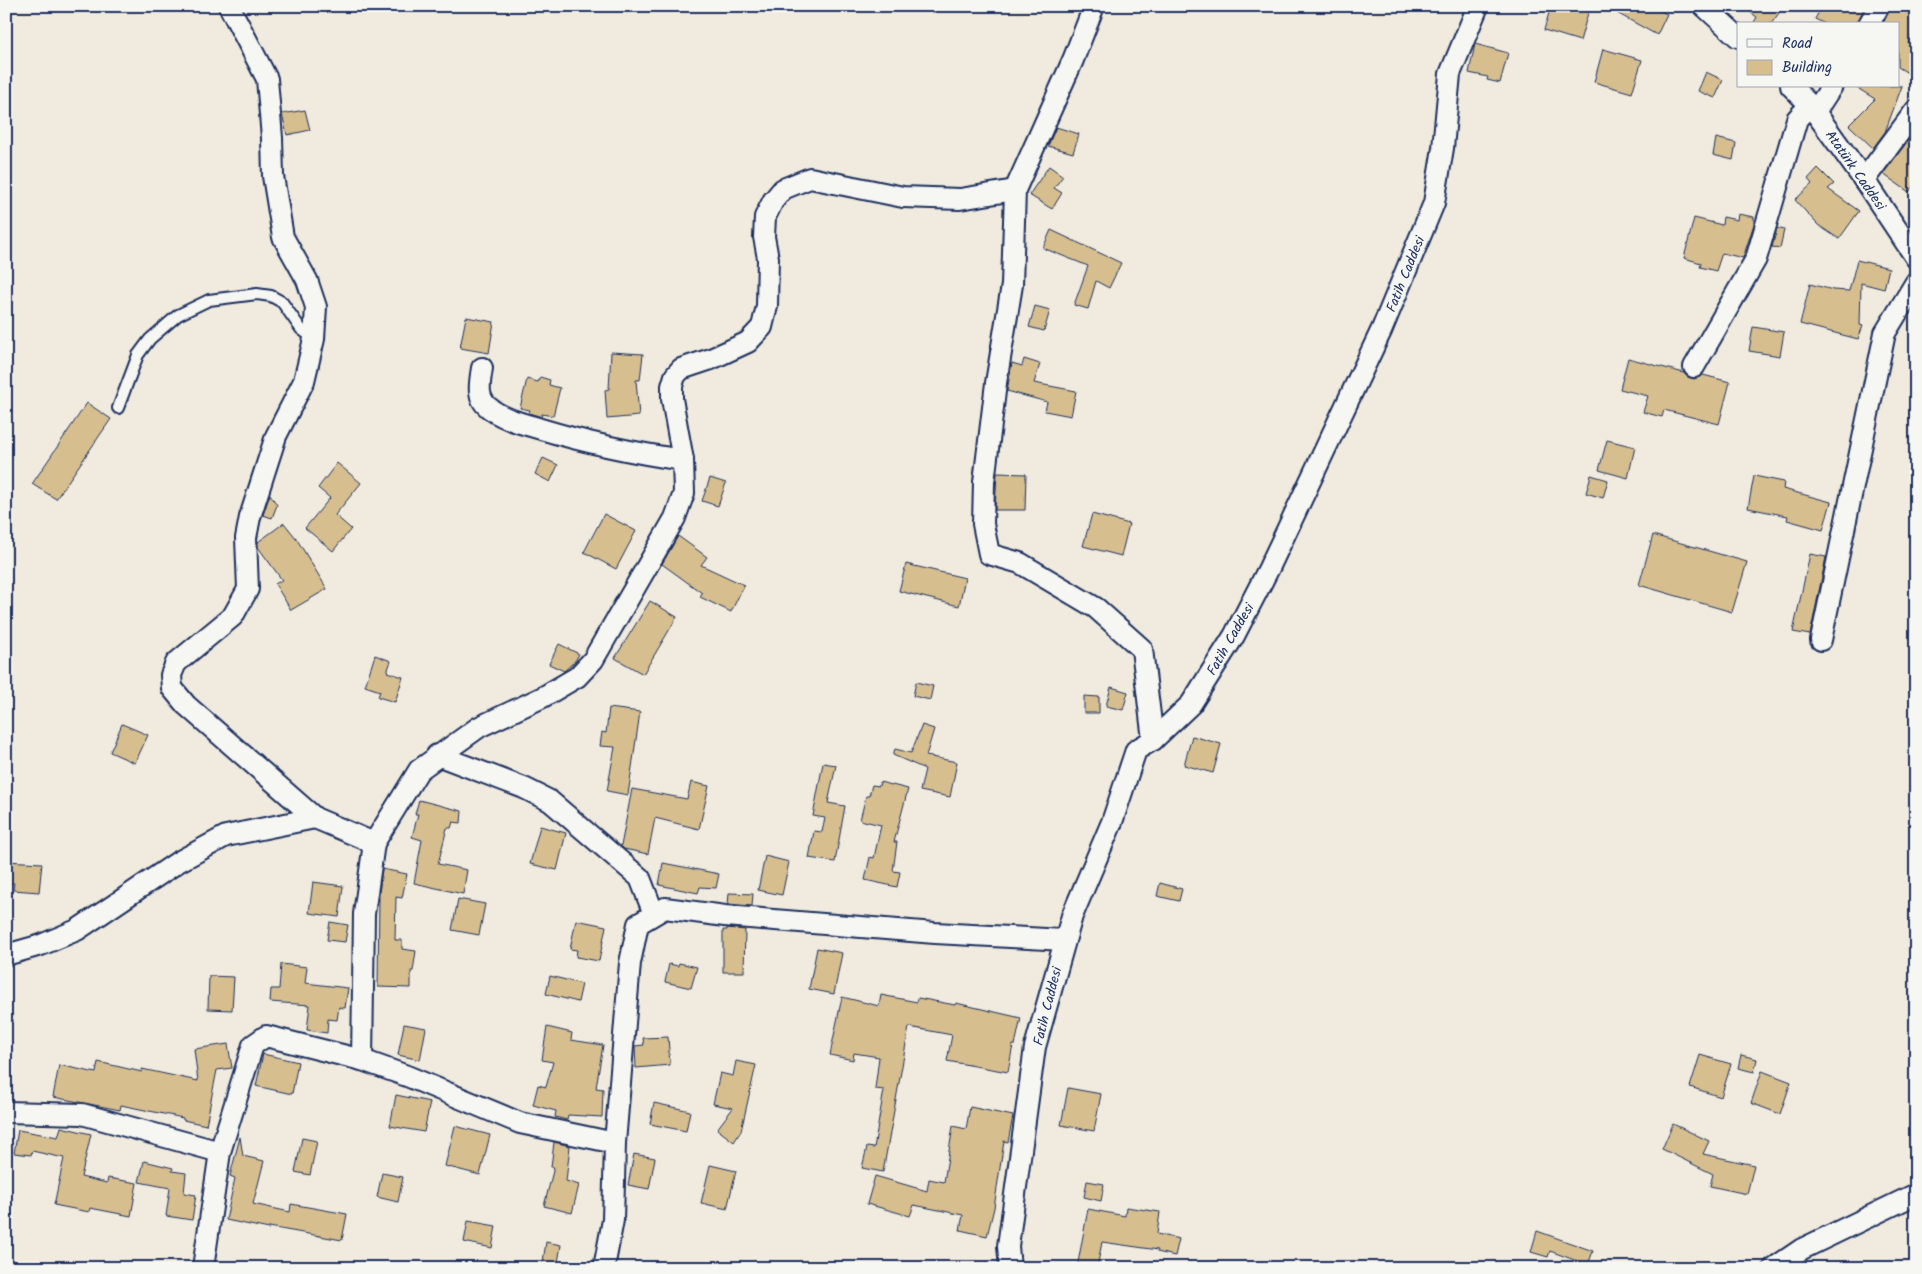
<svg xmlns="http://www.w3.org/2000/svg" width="1922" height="1274" viewBox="0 0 1922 1274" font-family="Kalam,sans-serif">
<rect width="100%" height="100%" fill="#f0ebde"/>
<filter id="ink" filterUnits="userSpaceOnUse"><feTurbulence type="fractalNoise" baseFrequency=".02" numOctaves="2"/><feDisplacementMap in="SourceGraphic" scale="10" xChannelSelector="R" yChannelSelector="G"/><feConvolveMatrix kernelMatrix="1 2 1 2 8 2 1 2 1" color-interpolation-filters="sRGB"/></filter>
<g filter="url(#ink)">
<!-- building -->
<g fill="#d7be8e" stroke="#1b2f5e">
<polygon points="1551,6 1590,6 1580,41 1544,30"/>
<polygon points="1604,6 1650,6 1667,14 1657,35"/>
<polygon points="1741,6 1784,6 1771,24 1753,24 1757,17"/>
<polygon points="1822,6 1865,6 1857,24 1825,24 1815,19"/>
<polygon points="1891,6 1916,6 1916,28 1908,43 1916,48 1916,78 1898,67 1898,24 1883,24"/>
<polygon points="1475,44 1508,53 1500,83 1487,80 1488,77 1469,73"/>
<polygon points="1603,49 1642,60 1632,93 1594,82"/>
<polygon points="1706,72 1723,80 1715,98 1698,91"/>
<polygon points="1854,86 1902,86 1885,132 1873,148 1849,125 1875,99"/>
<polygon points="305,110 310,130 287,135 282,114"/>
<polygon points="1056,127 1079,134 1073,153 1048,146"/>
<polygon points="1916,130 1916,182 1909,192 1883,174"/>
<polygon points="1716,138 1736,143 1733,160 1713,155"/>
<polygon points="1049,166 1063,176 1054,188 1062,193 1052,209 1029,195"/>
<polygon points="1818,168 1834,184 1828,189 1859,211 1839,239 1818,225 1795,200 1812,184 1808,179"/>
<polygon points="1738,214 1754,217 1754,224 1743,258 1722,253 1716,271 1700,267 1701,263 1684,258 1694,218 1722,225 1723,217 1737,220"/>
<polygon points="1777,228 1784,230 1780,248 1772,247"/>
<polygon points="1051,230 1121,263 1109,288 1096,281 1088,309 1074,305 1088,266 1043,248"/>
<polygon points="1857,260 1889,268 1884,289 1861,283 1860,325 1863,326 1858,339 1800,324 1810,284 1833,290 1849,291"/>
<polygon points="1035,306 1050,310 1044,331 1029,327"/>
<polygon points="466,317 494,322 489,353 460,348"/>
<polygon points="1753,327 1784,332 1780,356 1749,351"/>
<polygon points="611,352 643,354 640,380 636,380 639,416 607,419 605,390 609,389"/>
<polygon points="1628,358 1684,373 1688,377 1694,379 1703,375 1730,382 1719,424 1664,410 1662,417 1643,412 1648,396 1620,389"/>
<polygon points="1024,359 1040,364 1034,383 1076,391 1071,416 1045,411 1047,402 1007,391 1012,363 1022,366"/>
<polygon points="540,377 550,380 549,385 560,388 553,416 542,414 541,417 539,416 529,413 530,410 520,408 527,379 538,382"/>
<polygon points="87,403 111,419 56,499 32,484"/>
<polygon points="1607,440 1635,447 1628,478 1599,470"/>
<polygon points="543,458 558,465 550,482 535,474"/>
<polygon points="337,463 361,483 335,515 351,529 333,551 305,528 330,498 318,488"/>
<polygon points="997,473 1026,474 1025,510 995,510"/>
<polygon points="1591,475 1608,480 1603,498 1586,493"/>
<polygon points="1754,476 1784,482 1783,489 1831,502 1823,530 1787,520 1788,516 1748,508"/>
<polygon points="710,478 726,483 718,506 702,501"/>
<polygon points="270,494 277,505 272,518 263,515"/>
<polygon points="604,514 636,531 616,569 584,552"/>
<polygon points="1092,514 1129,524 1121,556 1083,546"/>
<polygon points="284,523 296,538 327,589 291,610 275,584 282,580 258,547 258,542"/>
<polygon points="1653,535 1747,562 1732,612 1639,585"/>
<polygon points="678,536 707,557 701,565 744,585 731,612 700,597 702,593 662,564"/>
<polygon points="1810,554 1826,557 1810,635 1793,632"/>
<polygon points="906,564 965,578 959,606 899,591"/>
<polygon points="650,601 677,617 643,674 615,658"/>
<polygon points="559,644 579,654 575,661 564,671 549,664"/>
<polygon points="375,655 391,661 387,672 403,677 395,702 378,697 380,691 365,686"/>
<polygon points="916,682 933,686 930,700 913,696"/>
<polygon points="1111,687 1128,692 1123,710 1106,706"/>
<polygon points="1084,696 1099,697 1099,713 1084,713"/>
<polygon points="609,708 640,712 628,795 607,791 615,747 600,746 602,732 606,733"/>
<polygon points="122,724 148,735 135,763 110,752"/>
<polygon points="922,725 934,729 926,756 957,762 950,797 920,791 925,769 893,755 895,749 911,753"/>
<polygon points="1192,736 1221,744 1213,773 1184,765"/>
<polygon points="823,763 836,765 828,803 845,806 835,862 809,858 814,831 822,832 825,818 813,816"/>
<polygon points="691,782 709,786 699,829 655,818 648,854 624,849 621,846 632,789 687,799"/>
<polygon points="880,782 908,789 894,842 897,842 893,871 900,872 897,887 865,880 870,857 874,858 881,825 860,820 866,796 869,796 872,785 879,786"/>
<polygon points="419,800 462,811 461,823 453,822 451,828 447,828 438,864 467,870 463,894 414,883 422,840 412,837 418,814 415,814"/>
<polygon points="540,826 566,833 557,870 530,864"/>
<polygon points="765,856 789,862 782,895 758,890"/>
<polygon points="6,861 42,863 39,892 13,890 14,883 6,883"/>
<polygon points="663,863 719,874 716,888 700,887 698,893 659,885"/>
<polygon points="382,869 407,874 402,898 396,897 395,940 402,940 402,949 416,951 413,971 411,971 411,988 378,987 379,894"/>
<polygon points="313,882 343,886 339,917 309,913"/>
<polygon points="1160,883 1182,889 1179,901 1157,896"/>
<polygon points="729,893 753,894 752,906 728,904"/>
<polygon points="458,899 485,904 479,935 452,930"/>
<polygon points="576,920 606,926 599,961 576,957 577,950 570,949"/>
<polygon points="330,922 348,925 345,942 327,940"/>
<polygon points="727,928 745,930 744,972 723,972 723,930 727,930"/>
<polygon points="817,948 842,953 834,994 809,989"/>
<polygon points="679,963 697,967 691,988 665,982 669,964 678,966"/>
<polygon points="281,964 307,967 305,983 348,988 345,1008 339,1007 337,1020 328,1019 327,1033 307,1030 310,1005 270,1002 271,989 279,989"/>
<polygon points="209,976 234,977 232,1010 208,1009"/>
<polygon points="550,976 582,984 578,1002 546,994"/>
<polygon points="881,995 917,1002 918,998 955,1005 956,1003 1021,1018 1015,1045 1013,1045 1008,1072 947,1061 952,1035 909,1027 883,1172 862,1168 867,1147 874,1148 884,1090 875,1089 879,1057 854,1053 853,1060 830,1055 842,997 879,1006"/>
<polygon points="404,1024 426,1028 420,1060 398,1055"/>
<polygon points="547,1027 572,1033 571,1040 603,1045 596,1088 603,1089 602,1117 568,1115 567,1120 555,1117 556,1111 533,1105 538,1085 546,1087 553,1062 542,1060"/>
<polygon points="668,1037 670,1065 636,1068 635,1046 644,1045 643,1038"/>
<polygon points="228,1044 232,1068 217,1070 206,1125 183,1120 183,1118 121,1105 120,1110 53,1097 59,1065 96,1073 98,1062 142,1072 142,1069 198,1081 194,1049"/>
<polygon points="263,1054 298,1062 292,1094 256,1086"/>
<polygon points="1700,1055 1731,1064 1721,1097 1690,1087"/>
<polygon points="1741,1055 1757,1059 1754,1072 1738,1068"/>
<polygon points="736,1061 756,1065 741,1131 734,1142 717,1129 733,1108 713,1104 720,1073 733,1076"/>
<polygon points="1762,1071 1791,1082 1780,1114 1751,1103"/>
<polygon points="1068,1088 1101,1094 1094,1131 1061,1125"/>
<polygon points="396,1095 430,1102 424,1132 390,1126"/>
<polygon points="654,1103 690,1111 686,1131 650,1124"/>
<polygon points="970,1107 1013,1116 1008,1142 1004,1141 994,1208 987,1236 960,1230 963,1215 914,1205 910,1216 867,1204 875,1176 927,1191 929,1179 944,1182 953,1126 966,1129"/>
<polygon points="1673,1124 1709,1141 1703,1154 1754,1165 1747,1194 1710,1186 1713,1174 1662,1149"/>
<polygon points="455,1126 490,1135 480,1175 445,1166"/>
<polygon points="61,1127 91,1134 81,1177 107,1183 108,1178 137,1183 131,1216 90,1208 89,1212 54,1205 64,1158 32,1151 31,1155 14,1153 18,1130 58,1137"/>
<polygon points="240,1137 243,1156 264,1161 253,1204 290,1212 291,1204 347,1214 342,1240 269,1227 269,1229 226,1220 235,1178 230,1176"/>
<polygon points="302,1138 317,1141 310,1175 295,1172"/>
<polygon points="554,1142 570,1146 566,1181 579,1185 572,1213 544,1206 554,1167 551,1167"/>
<polygon points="634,1154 655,1158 649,1189 628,1185"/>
<polygon points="144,1161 173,1168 172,1171 186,1173 184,1193 196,1195 192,1220 166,1216 170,1188 139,1182"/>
<polygon points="710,1165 736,1171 727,1209 701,1203"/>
<polygon points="382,1173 403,1177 398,1202 377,1197"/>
<polygon points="1087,1181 1104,1184 1101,1201 1084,1197"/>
<polygon points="1126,1207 1160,1212 1157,1234 1179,1239 1175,1256 1157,1252 1158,1250 1102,1242 1097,1268 1077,1268 1088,1209 1125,1216"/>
<polygon points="468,1221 496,1226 492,1248 464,1242"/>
<polygon points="1537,1231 1593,1251 1588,1265 1550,1251 1548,1257 1531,1252"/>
<polygon points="546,1242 561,1245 557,1268 542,1268"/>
</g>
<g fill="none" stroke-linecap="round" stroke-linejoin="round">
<!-- service casing -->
<g stroke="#1b2f5e" stroke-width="14">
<polyline id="service" points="118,408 138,355 150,339 178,315 209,300 257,294 271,296 282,302 301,329 314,339"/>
</g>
<!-- minor casing -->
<g stroke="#1b2f5e" stroke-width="24">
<g id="minor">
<polyline points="229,6 267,79 272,138 273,176 283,237 307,280 316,307 314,339 304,381 276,436 250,517 246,538 248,589 233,616 176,663 171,675 172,688 186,705 315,818 374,843"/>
<polyline points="1094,6 1073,60 1015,190 1012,285 996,383 984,482 983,524 989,554 1020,563 1096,608 1142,649 1153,740"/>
<polyline points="1704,6 1738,37"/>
<polyline points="1869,24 1879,6"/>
<polyline points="1791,86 1810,105 1864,180 1916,258"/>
<polyline points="1815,112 1832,86"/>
<polyline points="1864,180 1916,110"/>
<polyline points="1694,367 1756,259 1797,119 1810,105"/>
<path d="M 482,368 C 480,382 476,397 488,407 C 502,419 524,424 541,429 C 587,443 635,453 683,460"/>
<polyline points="1821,640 1885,333 1916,282"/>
<polyline points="437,755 524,788 550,801 640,878 654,914"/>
<polyline points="6,955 41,945 77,930 178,862 226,836 315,818"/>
<polyline points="362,1060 364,914 374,843 419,770 479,727 543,697 577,677 593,660 675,518 684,493 683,460 672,399 672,386 675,376 681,369 711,359 748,342 762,327 767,306 768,258 764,237 765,217 773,201 783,189 810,178 903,197 960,199 1015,190"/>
<polyline points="6,1112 82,1114 220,1152"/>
<polyline points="203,1268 220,1152 253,1045 266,1036 362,1060 407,1076 520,1123 615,1143"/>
<polyline points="604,1268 613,1220 615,1143 630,963 638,924 665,908 725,916 935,933 1064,940"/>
<polyline points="1010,1268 1008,1246 1035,1047 1072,916 1112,822 1136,750 1153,740 1191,704 1234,636 1269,568 1382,329 1434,203 1443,148 1450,74 1478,6"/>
<polyline points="1774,1268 1802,1249 1916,1194"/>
</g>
</g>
<!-- service -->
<use href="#service" stroke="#f6f6f2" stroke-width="10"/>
<!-- minor -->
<use href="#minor" stroke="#f6f6f2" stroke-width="20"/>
</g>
</g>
<g text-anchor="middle" stroke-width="4.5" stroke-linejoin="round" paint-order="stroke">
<!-- street labels -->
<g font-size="14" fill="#1b2f5e" stroke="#f6f6f2">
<text transform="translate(1856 170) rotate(55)" y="5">Atatürk Caddesi</text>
<text transform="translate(1405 274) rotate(-68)" y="5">Fatih Caddesi</text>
<text transform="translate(1230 639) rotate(-60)" y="5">Fatih Caddesi</text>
<text transform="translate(1047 1006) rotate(-76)" y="5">Fatih Caddesi</text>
</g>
</g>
<!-- margin -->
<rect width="1922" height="1274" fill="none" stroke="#f6f6f2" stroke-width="25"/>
<rect x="12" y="12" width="1897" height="1249" fill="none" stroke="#1b2f5e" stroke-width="2" filter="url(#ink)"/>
<!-- legend -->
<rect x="1737" y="22" width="162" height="65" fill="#f6f6f2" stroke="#9ea6b7"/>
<rect x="1747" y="39" width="25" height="8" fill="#f6f6f2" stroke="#9ea6b7"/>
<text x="1782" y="48" font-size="15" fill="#1b2f5e">Road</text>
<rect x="1747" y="60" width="25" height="15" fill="#d7be8e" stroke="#9ea6b7"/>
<text x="1782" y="72" font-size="15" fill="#1b2f5e">Building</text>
</svg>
